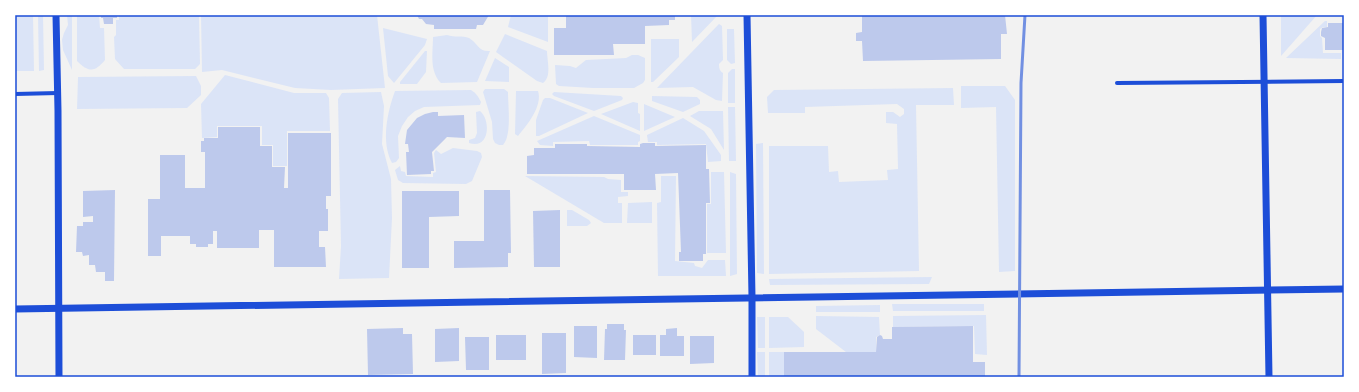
<svg xmlns="http://www.w3.org/2000/svg" width="1359" height="392" viewBox="0 0 1359 392" font-family="Bitter,serif">
<rect width="100%" height="100%" fill="#f2f2f2"/>
<!-- green -->
<g fill="#dbe4f7">
<polygon points="15,15 33,15 34,71 15,71"/>
<polygon points="38,15 43,15 44,70 39,71"/>
<polygon points="67,15 72,15 72,70 63,50 62,40 64,33 68,25"/>
<path d="M 77,15 L 99,15 L 100,28 L 104,28 L 105,60 C 95,72 89,73 77,61 Z"/>
<polygon points="119,15 199,15 200,64 195,69 124,69 115,59 114,37 116,35 116,20 119,20"/>
<polygon points="201,15 377,15 385,88 331,90 295,88 222,70 202,72"/>
<polygon points="511,15 548,15 548,42 508,27"/>
<polygon points="691,15 718,15 692,42"/>
<polygon points="1281,15 1317,15 1281,56"/>
<polygon points="1325,21 1327,21 1327,27 1323,27 1320,29 1320,36 1322,38 1323,53 1341,53 1341,59 1286,58"/>
<path d="M 719,24 L 722,26 L 723,60 L 719,64 C 719,69 720,71 723,73 L 722,101 L 716,100 L 693,87 L 657,88 Z"/>
<polygon points="383,28 427,39 425,45 394,83 388,76"/>
<polygon points="727,29 734,29 735,63 731,64 727,60"/>
<path d="M 505,34 L 547,51 C 547,60 552,77 543,83 L 537,81 L 496,52 Z"/>
<path d="M 447,35 C 455,38 462,35 469,38 C 478,43 478,52 490,51 L 477,82 L 441,83 C 429,71 433,52 433,37 Z"/>
<polygon points="651,39 679,39 679,57 653,82 651,82"/>
<polygon points="425,51 427,51 426,72 417,84 400,84 400,82"/>
<polygon points="632,55 638,55 645,58 645,80 643,83 634,88 593,88 559,86 556,84 555,65 570,66 576,68 586,60 626,58"/>
<polygon points="495,58 509,67 509,82 485,81"/>
<polygon points="732,69 735,69 735,103 728,103 728,73"/>
<polygon points="225,75 294,93 326,93 329,98 330,131 287,131 287,166 273,166 273,145 262,145 262,126 217,126 217,137 202,138 201,104"/>
<polygon points="196,76 201,86 201,95 187,108 77,109 78,77"/>
<polygon points="961,86 1005,86 1015,100 1015,271 999,272 996,107 961,108"/>
<polygon points="953,88 954,105 916,105 919,271 769,274 769,146 828,146 829,172 838,171 839,182 888,180 887,170 898,169 897,124 886,123 886,112 893,112 900,117 904,114 904,109 897,104 805,107 805,113 768,113 767,97 774,90"/>
<path d="M 485,89 L 504,89 L 508,92 C 508,106 512,135 503,145 L 499,145 L 495,143 L 493,139 L 492,122 L 483,92 Z"/>
<path d="M 471,90 C 476,93 478,96 481,102 L 480,105 L 424,107 L 415,111 L 408,117 L 402,126 L 398,136 L 399,158 L 396,162 L 392,163 C 381,142 387,113 395,91 Z"/>
<path d="M 516,91 L 538,91 C 543,106 527,125 518,136 L 515,134 Z"/>
<polygon points="381,92 384,106 382,144 391,179 392,218 389,278 339,279 341,246 338,99 342,93"/>
<polygon points="554,92 621,96 623,98 622,100 594,111 554,96 552,94"/>
<polygon points="652,96 697,97 700,100 700,104 683,112 652,101"/>
<polygon points="545,98 550,98 588,113 539,136 536,136 536,120 543,100"/>
<polygon points="633,102 638,103 638,113 640,114 640,131 601,114"/>
<polygon points="644,104 675,117 644,131"/>
<polygon points="728,107 735,107 736,161 729,161"/>
<path d="M 480,111 C 491,120 490,150 469,143 L 469,140 L 475,138 L 477,133 L 476,112 Z"/>
<polygon points="699,111 723,111 724,150 711,129 690,116"/>
<polygon points="594,116 640,135 640,141 638,142 638,145 590,145 589,141 553,142 553,146 540,145 537,141"/>
<polygon points="683,118 704,131 721,155 721,161 708,162 706,144 657,145 657,142 648,142 647,135"/>
<polygon points="763,143 764,274 757,273 756,144"/>
<polygon points="453,148 477,151 481,153 482,157 472,181 466,184 403,183 398,180 395,170 400,166 401,171 405,172 406,176 433,177 433,173 436,172 434,153 436,150 441,154"/>
<polygon points="711,172 724,172 726,253 707,253 707,204 711,204"/>
<polygon points="730,172 736,174 737,274 730,276"/>
<polygon points="525,176 604,177 608,179 621,180 621,192 628,192 628,196 618,197 618,203 622,203 622,223 604,223"/>
<polygon points="661,176 676,176 675,261 694,263 695,266 702,268 708,260 725,260 726,276 658,276 657,203 661,202"/>
<polygon points="652,202 652,223 627,223 628,203"/>
<polygon points="567,210 572,210 589,220 591,223 587,226 567,226"/>
<polygon points="932,277 929,284 770,285 769,279"/>
<polygon points="892,304 984,304 984,311 893,311"/>
<polygon points="880,305 880,312 816,312 816,306"/>
<polygon points="986,315 987,355 975,354 974,326 893,327 893,316"/>
<polygon points="816,316 879,317 880,335 876,337 876,352 846,352 816,329"/>
<polygon points="757,317 765,317 765,348 758,348"/>
<polygon points="769,317 788,317 804,332 804,347 769,348"/>
<polygon points="757,352 765,352 765,377 758,377"/>
<rect x="769" y="352" width="15" height="25"/>
</g>
<!-- building -->
<g fill="#bdc9ec">
<polygon points="101,15 117,15 117,18 113,18 113,24 104,24 103,18 101,18"/>
<polygon points="417,15 489,15 483,25 477,25 476,29 434,29 434,25 426,24 422,19 419,19"/>
<polygon points="566,15 675,15 675,20 669,20 669,25 645,26 645,44 613,44 614,55 554,55 554,28 566,28"/>
<polygon points="862,15 1005,15 1007,34 1001,34 1001,59 863,61 862,41 856,41 856,33 862,32"/>
<polygon points="1328,23 1344,23 1344,50 1325,50 1325,38 1321,36 1321,32 1322,28 1328,27"/>
<polygon points="433,112 438,112 438,116 464,115 465,138 447,137 432,152 434,171 431,171 431,174 407,175 406,152 409,152 408,144 405,144 407,130 417,118 425,114"/>
<polygon points="218,127 260,127 260,146 272,146 272,167 285,167 284,188 288,188 288,133 331,133 331,196 326,196 326,209 328,209 328,231 319,231 319,247 325,247 326,267 274,267 274,230 259,230 259,248 217,248 217,231 213,231 213,244 208,244 208,247 196,247 196,244 190,244 190,236 161,236 161,256 148,256 148,199 160,199 160,155 185,155 185,188 205,188 205,152 201,152 201,141 204,141 204,138 218,138"/>
<polygon points="643,143 655,143 655,146 706,145 706,169 709,169 710,203 706,203 706,254 703,254 703,261 679,261 679,252 681,252 678,173 655,174 656,190 624,190 624,174 527,174 527,156 534,155 534,148 555,148 555,144 587,144 587,146 640,147 640,144"/>
<polygon points="115,190 114,281 105,281 105,272 96,272 95,265 89,265 89,255 83,256 82,252 76,252 77,226 83,226 83,222 93,222 93,216 83,217 83,191"/>
<polygon points="484,190 510,190 511,253 508,253 508,267 454,268 454,241 484,241"/>
<polygon points="402,191 459,191 459,216 429,217 429,268 402,268"/>
<polygon points="560,210 560,267 534,267 533,211"/>
<polygon points="607,324 624,324 624,330 626,330 625,360 604,360 605,329 607,329"/>
<polygon points="574,326 597,326 597,358 574,357"/>
<polygon points="973,326 973,362 985,362 985,377 784,377 784,352 876,352 877,337 880,335 882,336 883,339 892,339 892,327"/>
<polygon points="403,328 403,334 412,334 413,374 368,375 367,329"/>
<polygon points="459,328 459,361 435,362 435,329"/>
<polygon points="677,328 677,336 684,336 684,356 660,356 660,335 666,335 666,329"/>
<polygon points="542,333 566,333 566,373 542,374"/>
<rect x="496" y="335" width="30" height="25"/>
<rect x="633" y="335" width="23" height="20"/>
<polygon points="690,336 714,336 714,363 690,364"/>
<polygon points="465,337 489,337 489,370 466,370"/>
</g>
<g fill="none" stroke-linecap="round" stroke-linejoin="round">
<!-- minor -->
<g stroke="#1d4ed8" stroke-width="4">
<polyline points="1117,83 1344,81"/>
<polyline points="15,94 58,93"/>
</g>
<!-- tertiary -->
<g stroke="#1d4ed8" stroke-width="7">
<polyline points="56,15 58,111 59,377"/>
<polyline points="747,15 752,297 752,377"/>
<polyline points="1263,15 1269,377"/>
<polyline points="15,309 1344,289"/>
</g>
<!-- rail -->
<polyline stroke="#7290e2" stroke-width="3" points="1019,377 1021,83 1025,15"/>
</g>
<!-- border -->
<rect width="1359" height="392" fill="none" stroke="#ffffff" stroke-width="32"/>
<rect x="16" y="16" width="1327" height="360" fill="none" stroke="#1d4ed8" stroke-width="1.5"/>
</svg>
